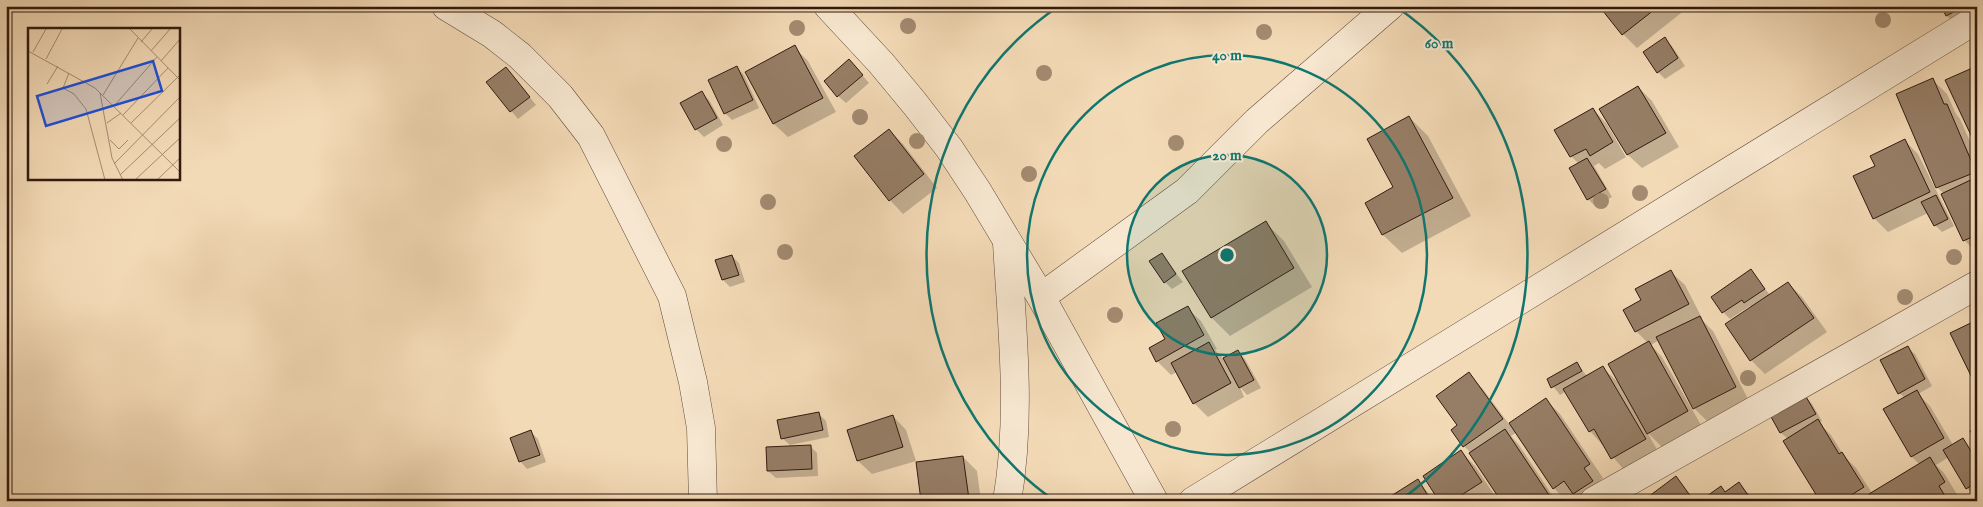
<svg xmlns="http://www.w3.org/2000/svg" width="1983" height="507" viewBox="0 0 1983 507" font-family="'IM FELL English',serif">
<rect width="100%" height="100%" fill="#f3dab6"/>
<filter id="stains"><feTurbulence type="fractalNoise" baseFrequency=".004" numOctaves="4"/><feColorMatrix values="0 0 0 0 .2 0 0 0 0 .09 0 0 0 0 .02 0 0 0 .5 -.17"/></filter>
<radialGradient id="worn" r=".72"><stop offset=".6" stop-color="#630" stop-opacity="0"/><stop offset="1" stop-color="#630" stop-opacity=".3"/></radialGradient>
<!-- shadow -->
<g fill="#0003">
<polygon points="1601,6 1690,6 1637,48 1623,34"/>
<polygon points="1942,6 1974,6 1954,23 1947,16"/>
<polygon points="1664,39 1672,46 1685,66 1665,79 1658,72"/>
<polygon points="794,47 808,61 836,112 788,137 774,124 747,72"/>
<polygon points="737,68 744,75 759,108 732,120 725,113"/>
<polygon points="856,68 869,83 846,103 838,96"/>
<polygon points="513,76 536,105 518,119 488,83"/>
<polygon points="1933,80 1947,94 1956,114 1960,119 1977,157 1977,253 1964,240 1944,194 1937,187"/>
<polygon points="1638,87 1652,101 1679,147 1642,168 1628,155 1601,109"/>
<polygon points="701,93 709,100 723,125 704,137 696,129 682,103"/>
<polygon points="1593,109 1607,124 1626,157 1605,169 1599,163 1594,166 1612,197 1595,206 1588,199 1579,164 1571,156"/>
<polygon points="1409,117 1428,136 1471,216 1402,253 1383,235 1366,203 1395,188"/>
<polygon points="889,130 903,144 937,188 903,214 890,200"/>
<polygon points="1904,140 1918,154 1954,226 1942,232 1935,225 1928,213 1888,232 1874,218 1877,166"/>
<polygon points="1266,223 1284,241 1312,287 1230,336 1212,318 1184,272"/>
<polygon points="1162,255 1183,282 1172,289 1165,282"/>
<polygon points="732,256 739,263 745,282 730,287 723,280"/>
<polygon points="1750,270 1770,295 1788,283 1802,297 1827,332 1765,374 1751,360 1751,308 1750,306 1730,319 1723,312"/>
<polygon points="1671,272 1685,285 1702,318 1701,319 1713,331 1749,401 1708,422 1694,408 1659,340 1651,345 1662,357 1701,425 1662,447 1647,432 1659,453 1626,472 1590,431 1566,391 1560,395 1548,380 1577,364 1587,376 1603,368 1621,385 1648,343 1636,331 1643,301"/>
<polygon points="1187,308 1201,321 1217,349 1215,350 1224,359 1238,352 1245,359 1261,388 1247,395 1240,387 1244,397 1208,417 1194,403 1177,372 1171,375 1157,361 1167,340"/>
<polygon points="1907,347 1915,354 1932,386 1918,394 1930,406 1953,445 1962,439 1977,458 1977,493 1974,495 1967,488 1949,457 1936,465 1944,473 1958,496 1952,501 1821,501 1788,439 1781,433 1772,415 1805,396 1812,404 1822,421 1819,423 1831,435 1844,456 1856,468 1872,493 1920,465 1912,457 1885,410 1905,398 1899,393"/>
<polygon points="1468,374 1482,388 1509,424 1546,400 1560,414 1603,478 1597,483 1606,496 1581,501 1576,496 1566,501 1554,488 1517,432 1511,436 1519,445 1556,501 1503,501 1471,453 1464,446 1459,426"/>
<polygon points="818,413 826,421 829,437 790,445 782,438"/>
<polygon points="893,416 906,430 916,461 872,474 858,461"/>
<polygon points="531,432 538,439 546,462 527,469 520,461"/>
<polygon points="810,446 817,453 818,476 776,478 768,471"/>
<polygon points="1461,452 1475,466 1495,496 1487,501 1441,501"/>
<polygon points="963,457 977,471 981,501 923,501"/>
<polygon points="1675,478 1696,501 1652,501"/>
<polygon points="1418,481 1435,501 1385,501"/>
<polygon points="1739,484 1756,501 1702,501 1721,487 1726,493"/>
</g>
<!-- building -->
<g fill="#967e66" stroke="#311a0f">
<polygon points="1599,6 1659,6 1622,35"/>
<polygon points="1941,6 1965,6 1946,16"/>
<polygon points="1665,37 1678,58 1657,73 1643,52"/>
<polygon points="795,45 823,98 773,124 745,72"/>
<polygon points="849,59 863,75 837,97 824,81"/>
<polygon points="737,66 753,100 724,114 708,80"/>
<polygon points="1977,66 1977,148 1945,80"/>
<polygon points="506,67 530,97 510,112 486,82"/>
<polygon points="1933,78 1944,104 1947,104 1976,172 1936,188 1896,94"/>
<polygon points="1638,86 1666,133 1627,155 1599,109"/>
<polygon points="702,91 717,118 695,130 680,103"/>
<polygon points="1593,108 1613,142 1590,156 1586,149 1570,157 1554,130"/>
<polygon points="1409,116 1453,198 1382,235 1365,203 1393,187 1367,139"/>
<polygon points="889,129 924,174 889,201 854,156"/>
<polygon points="1905,139 1930,192 1873,219 1853,176 1875,166 1870,156"/>
<polygon points="1587,158 1606,189 1587,200 1569,168"/>
<polygon points="1977,177 1977,235 1963,241 1941,194"/>
<polygon points="1936,195 1948,219 1934,226 1921,202"/>
<polygon points="1266,221 1294,268 1211,318 1182,271"/>
<polygon points="1162,253 1176,274 1164,283 1149,261"/>
<polygon points="732,255 739,275 722,280 715,260"/>
<polygon points="1751,269 1765,289 1744,303 1742,300 1722,313 1711,297"/>
<polygon points="1671,270 1689,304 1635,332 1623,310 1641,300 1635,289"/>
<polygon points="1788,282 1814,318 1750,361 1725,324"/>
<polygon points="1188,306 1204,335 1156,362 1149,348 1165,339 1156,323"/>
<polygon points="1700,316 1736,387 1693,409 1656,337"/>
<polygon points="1977,320 1977,388 1950,333"/>
<polygon points="1649,341 1688,411 1647,434 1608,364"/>
<polygon points="1209,342 1231,383 1193,404 1171,363"/>
<polygon points="1908,346 1925,379 1898,394 1880,360"/>
<polygon points="1238,350 1254,380 1239,388 1223,358"/>
<polygon points="1577,362 1582,371 1551,388 1547,379"/>
<polygon points="1603,366 1646,439 1611,459 1594,429 1589,432 1563,389"/>
<polygon points="1469,372 1503,419 1463,447 1451,430 1457,425 1436,396"/>
<polygon points="1917,390 1944,438 1911,457 1883,409"/>
<polygon points="1805,395 1816,414 1780,433 1770,415"/>
<polygon points="1546,398 1590,464 1584,468 1593,481 1573,494 1564,481 1553,489 1509,423"/>
<polygon points="819,412 823,430 781,439 777,420"/>
<polygon points="893,415 903,447 857,461 847,430"/>
<polygon points="1818,419 1839,454 1842,452 1864,487 1842,501 1820,501 1783,441"/>
<polygon points="1977,427 1977,441 1970,431"/>
<polygon points="1505,429 1553,501 1501,501 1469,453"/>
<polygon points="531,430 540,455 519,462 510,438"/>
<polygon points="1963,438 1977,461 1977,482 1966,489 1943,450"/>
<polygon points="811,445 812,469 767,471 766,447"/>
<polygon points="1461,450 1482,482 1452,501 1439,501 1423,476"/>
<polygon points="963,456 969,499 921,501 916,462"/>
<polygon points="1930,457 1945,482 1939,486 1948,501 1873,501 1869,494"/>
<polygon points="1676,476 1694,501 1651,501 1648,497"/>
<polygon points="1418,479 1431,501 1383,501"/>
<polygon points="1739,482 1752,501 1700,501 1721,486 1725,492"/>
<polygon points="1105,495 1108,501 1092,501"/>
</g>
<g fill="none" stroke-linecap="round" stroke-linejoin="round">
<!-- minor casing -->
<g stroke="#624a39" stroke-width="29">
<g id="minor">
<polyline points="446,6 492,34 520,56 560,96 591,136 672,296 693,382 701,428 703,501"/>
<polyline points="828,6 881,63 915,104 949,148 978,192 1041,297 1154,501"/>
<path d="M 1007,243 C 1012,329 1022,415 1007,501"/>
<polyline points="1041,297 1187,191 1257,121 1390,6"/>
<polyline points="1193,501 1977,19"/>
<polyline points="1594,501 1977,285"/>
</g>
</g>
<!-- minor -->
<use href="#minor" stroke="#f7e7d0" stroke-width="28"/>
</g>
<!-- trees -->
<g fill="#a38b71">
<circle cx="1883" cy="20" r="8"/>
<circle cx="908" cy="26" r="8"/>
<circle cx="797" cy="28" r="8"/>
<circle cx="1264" cy="32" r="8"/>
<circle cx="1044" cy="73" r="8"/>
<circle cx="860" cy="117" r="8"/>
<circle cx="917" cy="141" r="8"/>
<circle cx="1176" cy="143" r="8"/>
<circle cx="724" cy="144" r="8"/>
<circle cx="1029" cy="174" r="8"/>
<circle cx="1640" cy="193" r="8"/>
<circle cx="1601" cy="201" r="8"/>
<circle cx="768" cy="202" r="8"/>
<circle cx="785" cy="252" r="8"/>
<circle cx="1954" cy="257" r="8"/>
<circle cx="1905" cy="297" r="8"/>
<circle cx="1115" cy="315" r="8"/>
<circle cx="1748" cy="378" r="8"/>
<circle cx="1173" cy="429" r="8"/>
</g>
<!-- distance rings -->
<circle cx="1227" cy="255" r="100" fill="#0f766e" fill-opacity=".12"/>
<g fill="none" stroke="#0f766e" stroke-width="2.5">
<circle cx="1227" cy="255" r="100"/>
<circle cx="1227" cy="255" r="200"/>
<path d="M1055 501A300 300 0 0 1 1059 6M1395 6A300 300 0 0 1 1399 501"/>
</g>
<!-- overview -->
<g transform="translate(28 28)">
<rect width="152" height="152" fill="#f3dab6"/>
<path fill="none" stroke="#a58d73" stroke-width="1" d="M 102,1 L 153,53M 113,14 L 124,1M 0,23 L 67,60 L 153,145M 123,23 L 142,1M 5,24 L 18,1M 18,31 L 34,1M 133,33 L 153,10M 41,45 L 35,60 L 46,66 L 58,81 L 77,152M 19,56 L 30,38M 72,65 L 84,130 L 95,152M 75,67 L 110,10M 86,78 L 129,29M 95,87 L 140,40M 79,95 L 93,85M 103,95 L 153,46M 82,112 L 91,121 L 100,112M 86,136 L 153,68M 92,147 L 153,89M 107,152 L 153,109M 129,152 L 153,129"/>
<path fill="#1d4ed8" fill-opacity="0.15" stroke="#1d4ed8" stroke-width="2.5" d="M 125,33 L 134,63 L 18,98 L 9,68 Z"/>
<rect width="152" height="152" fill="none" stroke="#311a0f" stroke-width="2.5"/>
</g>
<circle cx="1227" cy="255" r="8" fill="#0f766e" stroke="#f7e7d0" stroke-width="2.5"/>
<g font-size="15" text-anchor="middle" font-weight="bold" fill="#0f766e" stroke="#f7e7d0" stroke-width="4" stroke-linejoin="round" paint-order="stroke">
<text x="1439" y="48">60 m</text>
<text x="1227" y="60">40 m</text>
<text x="1227" y="160">20 m</text>
</g>
<!-- margin -->
<rect width="1983" height="507" fill="none" stroke="#f3dab6" stroke-width="25"/>
<rect x="8" y="8" width="1968" height="492" fill="none" stroke="#311a0f" stroke-width="2.5"/>
<rect x="12" y="12" width="1958" height="482" fill="none" stroke="#311a0f"/>
<rect width="100%" height="100%" filter="url(#stains)"/>
<rect width="100%" height="100%" fill="url(#worn)"/>
</svg>
